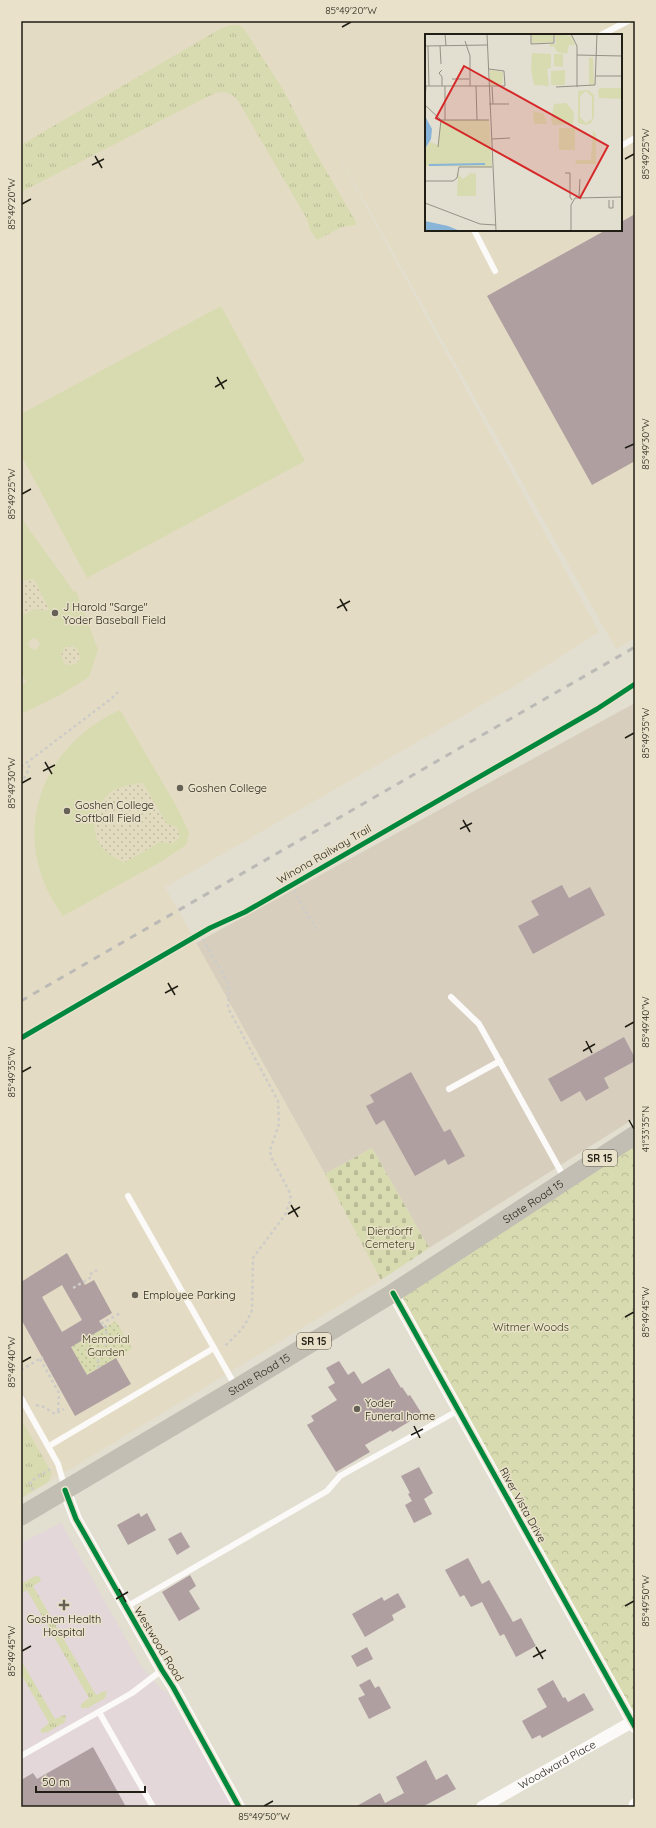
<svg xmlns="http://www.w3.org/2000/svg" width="656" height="1828" viewBox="0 0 656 1828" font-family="Quicksand,sans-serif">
<defs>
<pattern id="grass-tufts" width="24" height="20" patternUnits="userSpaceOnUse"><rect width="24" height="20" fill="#d8dbb0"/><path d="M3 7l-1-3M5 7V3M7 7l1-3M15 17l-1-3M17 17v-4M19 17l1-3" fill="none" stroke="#b9bc96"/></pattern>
<pattern id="forest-crowns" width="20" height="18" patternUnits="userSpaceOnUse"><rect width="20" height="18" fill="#d8dbb0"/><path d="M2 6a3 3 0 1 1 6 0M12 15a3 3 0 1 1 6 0" fill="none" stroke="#b9bc96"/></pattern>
<pattern id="sand-dots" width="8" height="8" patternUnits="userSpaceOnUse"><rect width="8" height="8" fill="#e2dbc0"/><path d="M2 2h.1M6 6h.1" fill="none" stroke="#c2bca4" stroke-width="1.8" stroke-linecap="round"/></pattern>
<pattern id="cemetery-stones" width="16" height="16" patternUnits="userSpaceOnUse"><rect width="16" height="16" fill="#d8dbb0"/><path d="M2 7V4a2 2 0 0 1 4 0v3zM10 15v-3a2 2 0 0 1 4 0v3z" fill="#b9bc96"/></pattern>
<pattern id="garden-dots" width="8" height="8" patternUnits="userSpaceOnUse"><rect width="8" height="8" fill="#d8dbb0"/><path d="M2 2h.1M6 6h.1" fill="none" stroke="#b9bc96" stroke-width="1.8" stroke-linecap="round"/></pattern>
</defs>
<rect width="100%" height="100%" fill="#e2ded0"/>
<!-- commercial -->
<polygon fill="#d7cebe" points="635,703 635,1118 429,1248 372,1148 325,1174 196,943"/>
<!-- built -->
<path fill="#e3dbc3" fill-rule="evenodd" d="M 21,21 L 635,21 L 635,638 L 616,649 L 308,101 L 599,632 L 511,688 L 165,887 L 325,1174 L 381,1280 L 21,1499 ZM 426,35 L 621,35 L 621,230 L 426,230 Z"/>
<!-- medical -->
<polygon fill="#e3d7d9" points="61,1523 141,1666 161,1689 167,1692 233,1807 21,1807 21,1543"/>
<!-- grass -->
<g fill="url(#grass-tufts)">
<path d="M 231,25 L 238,25 L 244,29 L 284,91 L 310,143 L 356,222 L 356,225 L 342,227 L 317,240 L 310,230 L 307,219 L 237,99 C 226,89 219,91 207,97 L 21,192 L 21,145 L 220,29 Z"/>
<polygon points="21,1419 52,1473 48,1482 21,1498"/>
<polygon points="35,1576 40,1577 41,1581 33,1586 96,1695 104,1691 107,1692 105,1698 88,1708 81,1708 81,1704 89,1698 27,1590 21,1593 21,1584"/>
<polygon points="21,1660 55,1719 64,1715 66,1716 65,1722 48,1732 42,1733 40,1730 49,1723 21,1674"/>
</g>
<!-- forest -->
<polygon fill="url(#forest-crowns)" points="635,1136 635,1727 393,1293"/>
<!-- sand -->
<g fill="url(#sand-dots)">
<polygon points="34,579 50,609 46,611 35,609 21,616 21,581"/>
<circle cx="71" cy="656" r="10"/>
<path d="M 143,783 L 167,823 L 177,827 L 180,837 L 172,844 L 160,842 L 124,863 C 118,859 111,856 106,852 C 88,836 92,805 111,792 C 120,785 132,785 143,783 Z"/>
</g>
<!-- cemetery -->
<polygon fill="url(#cemetery-stones)" points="372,1148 429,1248 381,1280 325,1174"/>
<!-- park -->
<g fill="#d8dbb0" fill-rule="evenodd">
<polygon points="221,306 305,461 87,578 21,455 21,414"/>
<path d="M 21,518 L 74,592 L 76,591 L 98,650 L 89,677 L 60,695 L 21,714 L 21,685 L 27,682 L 21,674 L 21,616 L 35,609 L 46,611 L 49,609 L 34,579 L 21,581 ZM 33,638 L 37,639 L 40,644 L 36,650 L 30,648 L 28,645 L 30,640 ZM 73,646 L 78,650 L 80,659 C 76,665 70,667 64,663 L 61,654 L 66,647 Z"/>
<path d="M 120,710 L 178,809 L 189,833 L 186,845 L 162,861 L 63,916 C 7,840 37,748 120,710 ZM 143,783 L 167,824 L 177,827 L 180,837 L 172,844 L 160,842 L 124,863 C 118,859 111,856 106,852 C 86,834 94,800 116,789 C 125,785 134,784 143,783 Z"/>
</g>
<!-- garden -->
<polygon fill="url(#garden-dots)" points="116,1321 132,1349 87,1375 71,1347"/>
<!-- building -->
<g fill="#af9fa1" fill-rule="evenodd">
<polygon points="635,214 635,461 592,485 487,296 606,230 621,230 621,222"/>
<polygon points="562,885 569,898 590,887 605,915 533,954 518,926 539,915 531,901"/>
<polygon points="624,1037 635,1058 635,1061 604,1078 609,1088 586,1101 580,1091 561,1102 548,1079"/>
<polygon points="411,1072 444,1132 450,1129 465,1156 448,1165 445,1159 415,1176 384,1120 376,1125 366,1106 374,1102 370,1095"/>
<path d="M 67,1253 L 85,1285 L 94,1280 L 112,1313 L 99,1321 L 104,1328 L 71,1347 L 87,1375 L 116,1358 L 131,1384 L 75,1416 L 21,1319 L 21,1282 ZM 62,1285 L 82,1320 L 62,1332 L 42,1297 Z"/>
<polygon points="339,1361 348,1375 354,1371 362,1384 389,1368 401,1388 402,1387 408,1396 410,1395 422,1414 392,1432 391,1430 365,1445 370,1452 336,1472 307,1425 314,1421 311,1416 337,1400 328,1387 335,1383 326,1368"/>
<polygon points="419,1467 433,1493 424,1499 432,1514 414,1523 405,1505 412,1501 408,1494 410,1493 401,1476"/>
<polygon points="139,1513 141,1517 147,1513 156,1530 128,1545 117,1525"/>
<polygon points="181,1532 190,1547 177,1555 168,1539"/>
<polygon points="468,1558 482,1584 489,1580 513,1622 521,1618 536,1646 516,1657 504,1634 500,1636 482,1602 471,1607 464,1595 460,1597 445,1570"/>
<polygon points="190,1575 196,1586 189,1591 200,1609 179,1621 162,1592"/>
<polygon points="398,1593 406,1607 392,1615 394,1620 365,1637 352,1614 382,1597 384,1601"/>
<polygon points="367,1647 373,1659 357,1667 351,1656"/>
<polygon points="370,1679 375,1688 379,1686 391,1708 369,1719 358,1698 365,1695 359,1685"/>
<polygon points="553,1680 563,1698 565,1697 568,1702 584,1693 594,1710 542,1738 540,1735 532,1739 522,1721 547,1707 537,1689"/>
<polygon points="93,1747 126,1807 21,1807 21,1780 33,1773 37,1779"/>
<polygon points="426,1760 436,1780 447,1774 456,1789 422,1807 355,1807 380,1793 385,1803 404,1793 396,1777"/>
</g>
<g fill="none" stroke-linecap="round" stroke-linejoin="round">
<!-- path -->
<g stroke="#ceccc8" stroke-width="2.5" stroke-dasharray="3 3" stroke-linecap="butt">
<polyline points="21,767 112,698 120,690"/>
<polyline points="21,784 29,769 29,763"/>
<polyline points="291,885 316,929"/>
<polyline points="200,934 229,985 228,1008 278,1101 279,1124 270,1150 271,1157 289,1191 291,1199 285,1215 253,1258 252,1310 248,1319 242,1329 225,1346"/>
<polyline points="73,1288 90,1278 89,1275 97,1270"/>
<polyline points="101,1324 122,1312"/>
<polyline points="40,1359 59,1393 58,1412"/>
<path d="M 99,1368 C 95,1358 103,1353 106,1344 C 108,1337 105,1329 105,1322"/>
<polyline points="21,1370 43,1357"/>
<polyline points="36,1405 44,1407 55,1414 64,1409"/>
<polyline points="33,1490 30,1482 50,1469"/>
</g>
<!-- service -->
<g stroke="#fbfaf8" stroke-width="6">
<polyline points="601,35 628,21"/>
<polyline points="621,146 635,138"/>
<polyline points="474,230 495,271"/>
<polyline points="451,997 479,1024 565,1179"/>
<polyline points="449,1089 500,1061"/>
<polyline points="128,1196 236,1387"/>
<polyline points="21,1398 58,1464 65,1488"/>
<polyline points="49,1446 214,1348"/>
<polyline points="126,1607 327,1491 340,1476 459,1410"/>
<polyline points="99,1712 153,1807"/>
<polyline points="21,1756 132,1693 162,1670"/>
</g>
<!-- minor -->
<g stroke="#fbfaf8" stroke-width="12">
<polyline points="393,1293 635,1727"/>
<polyline points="65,1490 76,1519 162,1670 173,1687 239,1807"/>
<path id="s1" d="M 482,1807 L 632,1722"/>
<polyline points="634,1807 635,1804"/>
</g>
<!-- primary -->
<path stroke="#c2beb4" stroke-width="19" id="s2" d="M 21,1516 L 237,1388 L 393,1293 L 635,1135"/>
<!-- rail -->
<polyline stroke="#bcbab6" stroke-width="3" stroke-dasharray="7 7" stroke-linecap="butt" points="21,1001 635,647"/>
<!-- cycleway casing -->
<g stroke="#e9e1c9" stroke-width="8">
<g id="cycleway">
<polyline points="21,1038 210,928 245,912 597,709 635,684"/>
<polyline points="393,1293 635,1727"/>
<polyline points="65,1490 76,1519 162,1670 173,1687 239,1807"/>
</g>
</g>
<!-- cycleway -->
<use href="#cycleway" stroke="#00873e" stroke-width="5"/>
</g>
<!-- ticks -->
<path fill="none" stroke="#211e15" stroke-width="1.5" d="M 342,27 L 351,22M 95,156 L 102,168M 625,159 L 634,154M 92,165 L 104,159M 22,204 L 31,199M 217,377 L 224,389M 215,387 L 227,380M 625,448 L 634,444M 22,494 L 31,489M 340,599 L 347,611M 337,608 L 350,601M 625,738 L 634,733M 45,762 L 52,774M 43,771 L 55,765M 22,783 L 31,778M 463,820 L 470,832M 460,829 L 472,823M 168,983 L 175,995M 165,993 L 178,986M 625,1027 L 634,1022M 586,1041 L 592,1053M 583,1051 L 595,1044M 22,1072 L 31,1067M 629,1120 L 634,1129M 291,1205 L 298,1217M 288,1214 L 300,1207M 625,1317 L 634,1312M 22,1362 L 31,1357M 414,1426 L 420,1438M 411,1435 L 423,1429M 119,1589 L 126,1602M 116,1599 L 128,1592M 625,1606 L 634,1601M 536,1647 L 543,1659M 22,1651 L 31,1646M 533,1657 L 546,1650M 264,1806 L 273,1801"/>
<!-- markers -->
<g fill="#656156" stroke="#e9e1c9" stroke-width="1.5">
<circle cx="55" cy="613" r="4"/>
<circle cx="180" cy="788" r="4"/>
<circle cx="67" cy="811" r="4"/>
<circle cx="135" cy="1295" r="4"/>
<circle cx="357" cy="1409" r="4"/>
<path d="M62 1599h4v4h4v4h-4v4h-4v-4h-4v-4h4z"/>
</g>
<g text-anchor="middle" stroke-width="3" stroke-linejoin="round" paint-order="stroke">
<!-- shield labels -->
<g fill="#e9e1c9" stroke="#5d584b" stroke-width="1">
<rect x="583" y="1150" width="34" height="16" rx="3"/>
<rect x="297" y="1333" width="34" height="16" rx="3"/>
</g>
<g font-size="10" font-weight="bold" fill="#211e15">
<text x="600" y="1162">SR 15</text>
<text x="314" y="1345">SR 15</text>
</g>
<!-- poi labels -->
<g font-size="11" fill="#211e15" stroke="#e9e1c9" text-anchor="start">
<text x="63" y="611">J Harold "Sarge"<tspan x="63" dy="13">Yoder Baseball Field</tspan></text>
<text x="188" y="792">Goshen College</text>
<text x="75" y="809">Goshen College<tspan x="75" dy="13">Softball Field</tspan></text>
<text x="143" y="1299">Employee Parking</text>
<text x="365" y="1407">Yoder<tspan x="365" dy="13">Funeral home</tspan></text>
<text x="64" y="1623" text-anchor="middle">Goshen Health<tspan x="64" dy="13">Hospital</tspan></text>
</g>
<!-- street labels -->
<g font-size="11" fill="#211e15" stroke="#e9e1c9">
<text transform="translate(324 854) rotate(-30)" y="4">Winona Railway Trail</text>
<text dy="4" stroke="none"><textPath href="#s2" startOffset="601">State Road 15</textPath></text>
<text dy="4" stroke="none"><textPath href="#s2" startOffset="277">State Road 15</textPath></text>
<text transform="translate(523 1505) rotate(61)" y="4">River Vista Drive</text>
<text transform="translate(159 1644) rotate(59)" y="4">Westwood Road</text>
<text dy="4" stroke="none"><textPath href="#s1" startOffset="86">Woodward Place</textPath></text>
</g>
<!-- park labels -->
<g font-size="11" fill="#393c18" stroke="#e9e1c9">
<text x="390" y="1235">Dierdorff<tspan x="390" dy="13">Cemetery</tspan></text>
<text x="531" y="1331">Witmer Woods</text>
<text x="106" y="1343">Memorial<tspan x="106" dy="13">Garden</tspan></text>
</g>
</g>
<!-- overview -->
<g transform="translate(425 34)">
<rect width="197" height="197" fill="#e2ded0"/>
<path d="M 107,0 L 128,0 L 128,8 L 107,9 ZM 130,0 L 146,2 L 150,11 L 144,11 L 142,20 L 132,18 L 129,12 L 125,13 L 125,10 L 131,10 ZM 129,20 L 138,20 L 138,33 L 129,32 ZM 168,23 L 169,50 L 164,51 L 164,24 ZM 65,36 L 78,38 L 78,50 L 65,52 ZM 176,54 L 197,54 L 197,65 L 174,64 L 173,56 ZM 168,97 L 171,100 L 171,130 L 150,130 L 151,126 L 166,126 Z" fill="#d8dbb0"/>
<path d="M 16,86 L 64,86 L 67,133 L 0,132 L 0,115 L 5,108 L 13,111 ZM 46,139 L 51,140 L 51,162 L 32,162 L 33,140 L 38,145 Z" fill="#d8dbb0"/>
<path d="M 107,19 L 126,20 L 126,34 L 122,35 L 124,52 L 109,51 L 106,35 L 121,35 L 106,35 ZM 140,36 L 140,51 L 126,51 L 126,37 ZM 163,56 L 169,61 L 169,83 L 166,89 L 161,91 L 153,89 L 153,57 ZM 161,57 L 167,63 L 167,85 L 161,89 L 155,83 L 155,62 ZM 141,69 L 149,78 L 148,90 L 128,91 L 126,86 L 129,70 ZM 108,77 L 119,80 L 122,90 L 109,90 ZM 134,94 L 150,94 L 150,116 L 134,116 Z" fill="#d8dbb0" fill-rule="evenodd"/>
<path d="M 0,82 L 7,95 L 6,105 L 0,115 ZM 0,187 L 23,192 L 35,197 L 0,197 Z" fill="#88b4d8"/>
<path fill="none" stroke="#88b4d8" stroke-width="2" d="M 4,131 L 60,130"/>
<path fill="none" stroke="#959185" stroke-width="1" d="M 20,0 L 21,12M 62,0 L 71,197M 106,0 L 106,10 L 129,9 L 129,0M 146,0 L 152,12 L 152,53M 40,7 L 45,22 L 45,52M 0,12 L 62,11M 3,12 L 4,52M 15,12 L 16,30M 152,21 L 197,22M 17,36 L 14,39 L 17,43 L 17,52M 171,42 L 197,42M 27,45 L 44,45M 0,52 L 80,52 L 79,37 L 64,35M 20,52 L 20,86M 51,52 L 52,86M 67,53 L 68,70M 131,53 L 170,51 L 172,0M 0,65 L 1,52M 64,70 L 84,70M 0,71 L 16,86 L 64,86M 67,105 L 85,104M 13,113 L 16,86M 140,139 L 145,139 L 145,163 L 147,166M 0,147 L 28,147 L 32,144 L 34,133 L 67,133M 154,163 L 155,145M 184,166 L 184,174 L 188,174 L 188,166M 0,169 L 55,190 L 71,191M 146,197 L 146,171 L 150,164 L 197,163"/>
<path fill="#d62828" fill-opacity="0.15" stroke="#d62828" stroke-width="2" d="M 39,32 L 183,112 L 155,164 L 11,84 Z"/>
<rect width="197" height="197" fill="none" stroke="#211e15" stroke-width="2"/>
</g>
<!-- border -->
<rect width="656" height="1828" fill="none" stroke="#e9e1c9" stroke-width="44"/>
<!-- scale -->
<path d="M36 1786v6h109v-6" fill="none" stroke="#211e15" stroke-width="2"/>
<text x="42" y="1786" font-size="12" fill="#211e15" stroke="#e9e1c9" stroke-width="3" paint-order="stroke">50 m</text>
<rect x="22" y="22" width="612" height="1784" fill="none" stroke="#211e15" stroke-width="1.5"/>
<g font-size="10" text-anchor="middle" fill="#211e15">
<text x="351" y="14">85°49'20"W</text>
<text transform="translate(645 154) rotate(-90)" y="4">85°49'25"W</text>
<text transform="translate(11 204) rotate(-90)" y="4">85°49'20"W</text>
<text transform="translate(645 444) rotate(-90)" y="4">85°49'30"W</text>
<text transform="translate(11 494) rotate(-90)" y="4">85°49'25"W</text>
<text transform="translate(645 733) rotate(-90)" y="4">85°49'35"W</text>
<text transform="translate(11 783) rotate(-90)" y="4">85°49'30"W</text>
<text transform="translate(645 1022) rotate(-90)" y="4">85°49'40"W</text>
<text transform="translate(11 1072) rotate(-90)" y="4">85°49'35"W</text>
<text transform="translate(645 1129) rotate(-90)" y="4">41°33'35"N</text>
<text transform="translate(645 1312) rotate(-90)" y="4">85°49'45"W</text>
<text transform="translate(11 1362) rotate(-90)" y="4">85°49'40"W</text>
<text transform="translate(645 1601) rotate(-90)" y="4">85°49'50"W</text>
<text transform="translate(11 1651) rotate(-90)" y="4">85°49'45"W</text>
<text x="264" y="1820">85°49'50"W</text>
</g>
</svg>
